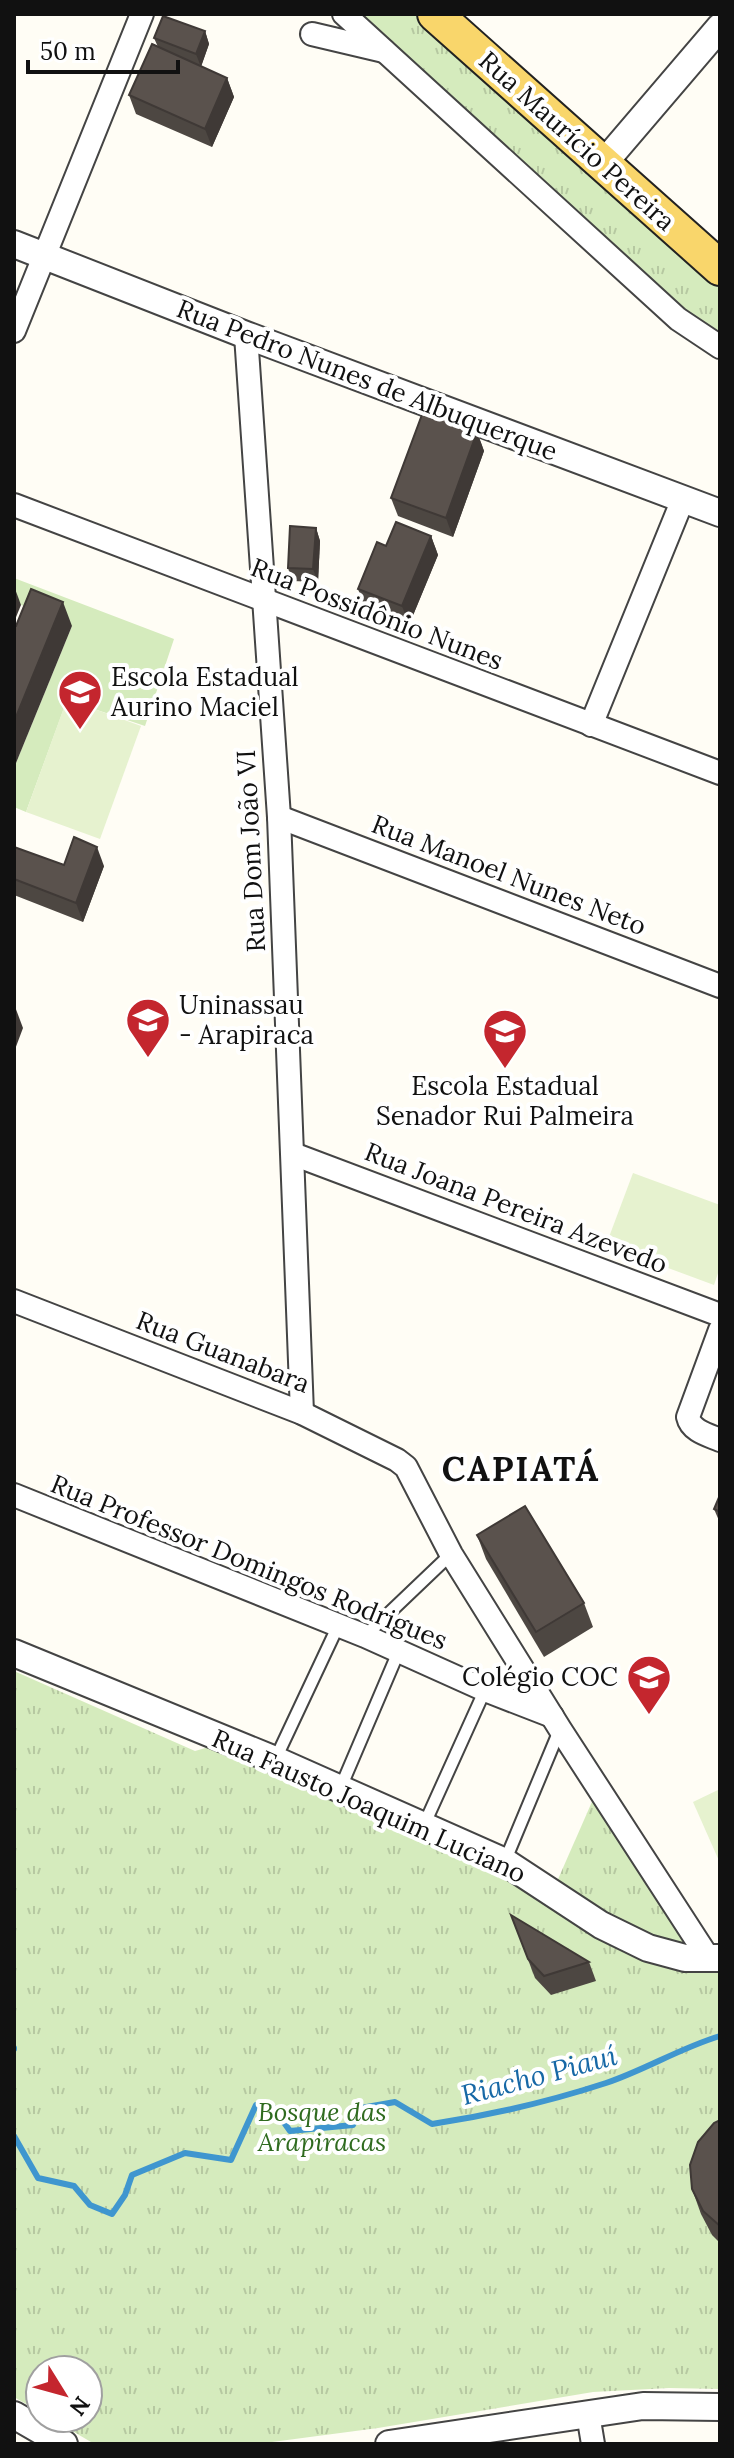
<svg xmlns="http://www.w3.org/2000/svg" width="734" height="2458" viewBox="0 0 734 2458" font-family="Lora,serif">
<defs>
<pattern id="park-tufts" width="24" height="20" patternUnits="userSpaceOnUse" patternTransform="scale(2)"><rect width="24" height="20" fill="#d5ebbd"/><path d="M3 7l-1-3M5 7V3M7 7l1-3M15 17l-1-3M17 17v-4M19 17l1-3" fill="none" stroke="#b6c8a1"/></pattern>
</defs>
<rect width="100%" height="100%" fill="#fffdf5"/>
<!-- grass -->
<polygon fill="#d5ebbd" points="14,578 174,639 145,726 67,700 26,812 14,807 14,768 72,626 14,602"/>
<!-- park -->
<g fill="url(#park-tufts)">
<polygon points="344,14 435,14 720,268 720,347"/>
<polygon points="14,1671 195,1751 209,1747 720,1967 720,2389 669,2388 593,2392 378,2428 257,2444 104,2444 91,2442 50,2418 88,2418 88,2370 40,2370 40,2412 14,2397"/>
<polygon points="598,1788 709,1959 685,1958 552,1893"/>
</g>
<!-- pitch -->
<g fill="#e6f2cf">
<polygon points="67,699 141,726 100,839 26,812"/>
<polygon points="633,1173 720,1205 720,1267 714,1285 606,1245"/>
<polygon points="720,1789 720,1863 693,1802"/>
</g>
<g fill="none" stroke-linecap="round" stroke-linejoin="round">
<!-- stream -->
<g stroke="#3f96cf" stroke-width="6">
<polyline points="14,2048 14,2049"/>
<path d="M 14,2136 L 38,2178 L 74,2186 L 90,2205 L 112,2214 L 125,2195 L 132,2175 L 185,2153 L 231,2160 L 256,2105 L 273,2107 L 290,2131 L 353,2125 L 361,2108 L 395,2102 L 432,2124 C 491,2115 548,2102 606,2083 C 645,2070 680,2048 720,2036"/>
</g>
<!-- service casing -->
<g stroke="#444" stroke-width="15">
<g id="service">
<polyline points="365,1636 451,1554"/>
<polyline points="275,1760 338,1626"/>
<polyline points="340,1789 398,1653"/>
<polyline points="424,1825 485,1690"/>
<polyline points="505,1861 560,1729"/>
</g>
</g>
<!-- minor casing -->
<g stroke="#444" stroke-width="26">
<g id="minor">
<polyline points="344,14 678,319 720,347"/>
<polyline points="312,34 384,51"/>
<polyline points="14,331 142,14"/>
<polyline points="246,335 279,817 302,1413"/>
<polyline points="14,505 720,773"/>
<polyline points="591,725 683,499"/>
<polyline points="279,817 720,986"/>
<polyline points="293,1154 720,1315"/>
<polyline points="14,1301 302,1413 397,1460 406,1467 451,1554 560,1729 709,1959"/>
<path d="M 720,1330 L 688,1417 C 691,1431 708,1435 720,1440"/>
<polyline points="14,1495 365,1636 485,1690 552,1716"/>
<polyline points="588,2414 593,2444"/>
</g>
</g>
<!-- tertiary casing -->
<g stroke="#444" stroke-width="30">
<g id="tertiary">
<polyline points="603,164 720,27"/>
<polyline points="14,244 246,335 720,513"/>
<polyline points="14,1653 275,1760 505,1862 601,1925 648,1948 685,1958 720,1958"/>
<polyline points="14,2415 64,2444"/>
<polyline points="389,2444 643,2406 720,2407"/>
</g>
</g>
<!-- primary casing -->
<g stroke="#222" stroke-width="38">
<polyline id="primary" points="435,14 720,268"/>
</g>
<!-- service -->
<use href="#service" stroke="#fff" stroke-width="11"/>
<!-- minor -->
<use href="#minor" stroke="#fff" stroke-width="22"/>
<!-- tertiary -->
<use href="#tertiary" stroke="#fff" stroke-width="26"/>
<!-- primary -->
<use href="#primary" stroke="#f9d66b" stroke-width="34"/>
</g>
<!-- wall -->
<g fill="#4d4742">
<polygon points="205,31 209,44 201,66 227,78 234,97 212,147 136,114 129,95 158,47 154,38"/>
<polygon points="477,432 484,451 453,537 398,516 391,498"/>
<polygon points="316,528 320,541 318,582 292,581 288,568"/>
<polygon points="431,536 438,555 409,625 365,608 358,589 386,546"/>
<polygon points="14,847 64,865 104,866 83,922 14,895"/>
<polygon points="720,1495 720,1523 714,1509"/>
<polygon points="477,1535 584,1603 593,1627 544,1657 486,1559"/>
<polygon points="511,1915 589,1962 596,1981 551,1995 535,1978"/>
<polygon points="720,2120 720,2243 712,2235 701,2214 692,2189"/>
</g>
<!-- shaded-wall -->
<g fill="#3f3936">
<polygon points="205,31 209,44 201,67 196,54"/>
<polygon points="227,78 234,97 212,147 205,129"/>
<polygon points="477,432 484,451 453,537 446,518"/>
<polygon points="316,528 320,541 318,582 313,569"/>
<polygon points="431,536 438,555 409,625 402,606"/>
<polygon points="14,586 21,605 14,622"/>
<polygon points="63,602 72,626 14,768 14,722"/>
<polygon points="97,847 104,866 83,922 76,903"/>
<polygon points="14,1004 23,1028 14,1052"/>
</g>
<!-- building -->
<g fill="#5a524d" stroke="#3f3936" stroke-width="2">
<polygon points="163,16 205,31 196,54 154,38"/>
<polygon points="152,44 227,78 205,129 129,95"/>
<polygon points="423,412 477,432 446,518 391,498"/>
<polygon points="396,522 431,536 402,606 358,589 377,542 386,546"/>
<polygon points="290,526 316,528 313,569 288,568"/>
<polygon points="31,589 63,602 14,722 14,626 16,626"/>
<polygon points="74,837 97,847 76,903 14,879 14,847 64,865"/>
<polygon points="720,1495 720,1512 714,1509"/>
<polygon points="525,1506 584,1603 536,1632 477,1535"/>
<polygon points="511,1915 589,1962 544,1976 528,1959"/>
<polygon points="720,2120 720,2226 703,2211 692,2189 690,2165 698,2142 714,2123"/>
</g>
<!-- icons -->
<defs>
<g id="school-pin" transform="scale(2.3)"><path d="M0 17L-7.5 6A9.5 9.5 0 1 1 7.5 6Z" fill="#c4262e" stroke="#fff"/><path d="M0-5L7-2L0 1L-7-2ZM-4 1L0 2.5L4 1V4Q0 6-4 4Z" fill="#fff"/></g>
<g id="university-pin" transform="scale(2.3)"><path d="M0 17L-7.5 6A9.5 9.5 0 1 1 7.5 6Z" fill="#c4262e" stroke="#fff"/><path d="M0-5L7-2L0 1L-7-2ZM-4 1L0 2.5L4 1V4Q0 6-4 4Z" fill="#fff"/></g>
</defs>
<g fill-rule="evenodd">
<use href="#school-pin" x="80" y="692"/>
<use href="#university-pin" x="148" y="1020"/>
<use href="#school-pin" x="505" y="1031"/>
<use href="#school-pin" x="649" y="1677"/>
</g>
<g text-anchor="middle" stroke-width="8" stroke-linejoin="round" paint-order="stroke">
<!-- street labels -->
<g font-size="26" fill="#111" stroke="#fff">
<text transform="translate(577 141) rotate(42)" y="9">Rua Maurício Pereira</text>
<text transform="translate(367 380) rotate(21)" y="9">Rua Pedro Nunes de Albuquerque</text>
<text transform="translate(377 614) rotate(21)" y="9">Rua Possidônio Nunes</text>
<text transform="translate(251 851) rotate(-93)" y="9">Rua Dom João VI</text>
<text transform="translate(509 875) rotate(21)" y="9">Rua Manoel Nunes Neto</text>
<text transform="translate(516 1208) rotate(21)" y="9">Rua Joana Pereira Azevedo</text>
<text transform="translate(223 1352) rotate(21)" y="9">Rua Guanabara</text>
<text transform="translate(249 1562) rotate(22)" y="9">Rua Professor Domingos Rodrigues</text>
<text transform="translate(369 1806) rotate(24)" y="9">Rua Fausto Joaquim Luciano</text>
</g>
<!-- poi labels -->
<g font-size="26" fill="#111" stroke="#fff" text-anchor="start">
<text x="111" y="686">Escola Estadual<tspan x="111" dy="30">Aurino Maciel</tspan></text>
<text x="179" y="1014">Uninassau<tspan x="179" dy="30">- Arapiraca</tspan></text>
<text x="505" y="1095" text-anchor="middle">Escola Estadual<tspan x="505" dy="30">Senador Rui Palmeira</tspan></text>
<text x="618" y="1686" text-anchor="end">Colégio COC</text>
</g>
<!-- park labels -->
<g font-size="26" font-style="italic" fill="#2f6b1f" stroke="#fff">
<text x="322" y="2121">Bosque das<tspan x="322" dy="30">Arapiracas</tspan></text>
</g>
<!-- water labels -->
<g font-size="28" font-style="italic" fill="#1768a6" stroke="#fff">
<text transform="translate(539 2075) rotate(-15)" y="10">Riacho Piauí</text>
</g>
<!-- district labels -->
<g font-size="34" font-weight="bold" letter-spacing="2" fill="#111" stroke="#fff">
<text x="521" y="1481">CAPIATÁ</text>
</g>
</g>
<!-- border -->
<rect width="734" height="2458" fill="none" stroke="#111111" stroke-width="32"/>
<!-- north arrow -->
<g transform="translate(64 2394) rotate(127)"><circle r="38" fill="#ffffff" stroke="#a0a0a0" stroke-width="2"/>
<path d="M0-6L14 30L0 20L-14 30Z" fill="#c4262e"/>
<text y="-12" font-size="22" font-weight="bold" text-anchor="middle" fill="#111111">N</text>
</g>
<!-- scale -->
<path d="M28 60v12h150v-12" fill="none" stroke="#111111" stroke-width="4"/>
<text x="40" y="60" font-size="24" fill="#111111" stroke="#ffffff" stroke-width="6" paint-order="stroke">50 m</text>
</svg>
